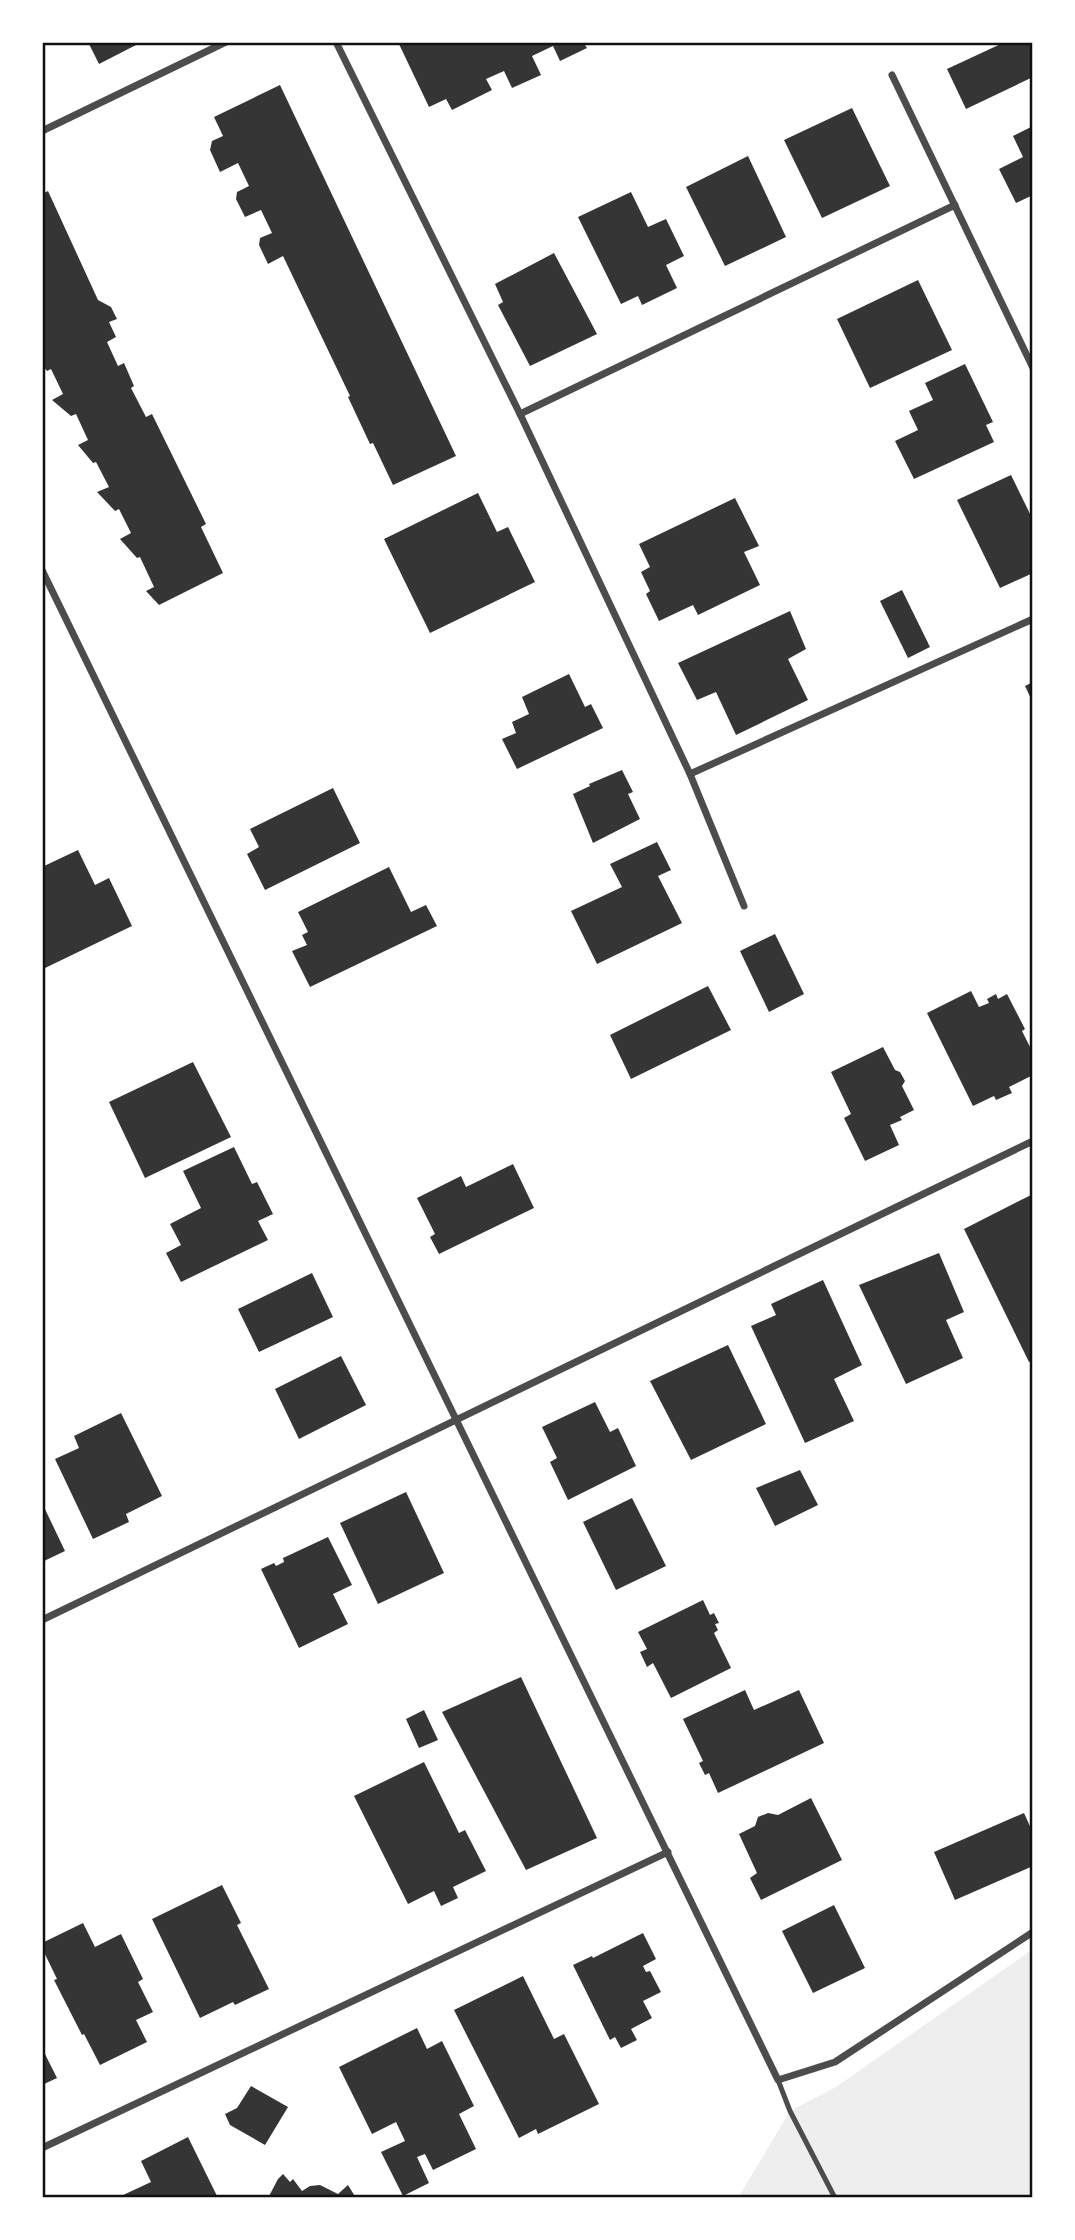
<svg xmlns="http://www.w3.org/2000/svg" width="1075" height="2240" viewBox="0 0 1075 2240" font-family="'Nunito Sans',sans-serif">
<rect width="100%" height="100%" fill="#fff"/>
<!-- green -->
<polygon fill="#eee" points="1033,1949 1033,2198 738,2198 790,2111 836,2087"/>
<!-- building -->
<g fill="#353535">
<polygon points="88,42 135,42 136,45 99,64"/>
<polygon points="398,42 583,42 587,48 560,61 553,46 532,56 541,75 512,88 504,71 486,79 492,90 452,110 446,99 429,107"/>
<polygon points="1005,42 1033,42 1033,77 966,109 947,69"/>
<polygon points="280,85 456,456 393,485 373,443 370,444 348,397 350,396 283,256 268,264 259,245 260,238 272,233 261,210 245,217 236,199 237,192 249,186 238,163 220,172 210,150 212,141 223,136 214,117"/>
<polygon points="852,108 890,186 822,218 784,140"/>
<polygon points="1033,126 1033,195 1016,203 999,169 1023,157 1013,136"/>
<polygon points="748,156 786,237 725,266 686,187"/>
<polygon points="48,191 98,300 111,307 117,319 109,322 116,337 107,342 118,366 124,363 134,386 131,388 146,417 152,414 206,524 201,527 223,573 159,605 146,591 154,587 140,557 137,558 120,539 131,533 119,509 115,511 97,492 109,487 96,462 93,463 78,445 88,440 76,414 71,416 52,400 63,394 51,369 47,371 42,365 42,194"/>
<polygon points="631,192 648,227 666,219 684,256 666,265 677,288 642,305 638,296 621,304 578,217"/>
<polygon points="554,253 597,334 530,366 498,305 503,302 495,284"/>
<polygon points="918,280 952,350 870,388 837,319"/>
<polygon points="965,364 993,422 986,425 994,442 914,479 895,441 918,430 909,411 933,400 925,383"/>
<polygon points="1011,475 1033,520 1033,573 1000,588 957,500"/>
<polygon points="478,493 497,532 508,527 535,582 430,633 384,539"/>
<polygon points="735,498 759,546 744,552 760,585 698,615 693,605 659,621 646,594 650,591 641,572 650,567 639,544"/>
<polygon points="902,590 930,647 908,658 880,601"/>
<polygon points="790,611 806,649 788,659 808,700 736,735 716,692 697,700 678,663"/>
<polygon points="569,674 585,707 591,704 603,728 517,769 502,739 516,733 512,722 529,714 522,697"/>
<polygon points="1033,682 1033,703 1025,686"/>
<polygon points="622,770 633,792 628,794 640,819 593,843 573,794 590,786 589,784"/>
<polygon points="333,788 360,843 265,890 247,854 259,847 250,829"/>
<polygon points="657,842 671,870 658,876 682,923 597,964 571,911 622,887 610,864"/>
<polygon points="78,850 95,885 109,878 132,926 43,969 42,867"/>
<polygon points="389,867 411,912 426,905 437,926 310,987 292,951 307,945 302,935 308,932 298,912"/>
<polygon points="775,934 804,994 769,1012 740,951"/>
<polygon points="708,986 731,1030 631,1079 610,1035"/>
<polygon points="971,991 979,1007 989,1003 987,999 996,994 998,999 1007,994 1025,1029 1022,1031 1033,1053 1033,1075 1009,1087 1012,1093 996,1100 994,1096 973,1106 927,1013"/>
<polygon points="883,1047 895,1070 900,1072 905,1081 902,1086 914,1110 900,1117 902,1120 890,1125 899,1145 865,1161 844,1118 851,1114 831,1072"/>
<polygon points="193,1062 231,1137 145,1178 109,1102"/>
<polygon points="234,1147 252,1184 257,1182 273,1214 258,1221 268,1240 181,1282 166,1253 181,1245 170,1224 201,1208 183,1171"/>
<polygon points="513,1164 534,1208 439,1254 430,1237 435,1234 417,1198 461,1176 466,1187"/>
<polygon points="1033,1194 1033,1360 1029,1362 964,1229"/>
<polygon points="939,1253 964,1312 946,1320 963,1358 906,1384 859,1285"/>
<polygon points="312,1273 333,1317 259,1352 238,1309"/>
<polygon points="823,1280 862,1365 834,1379 854,1421 805,1443 751,1326 776,1315 771,1304"/>
<polygon points="728,1345 766,1424 691,1460 650,1381"/>
<polygon points="341,1356 366,1405 299,1439 275,1389"/>
<polygon points="595,1402 610,1432 618,1428 636,1466 568,1500 550,1462 557,1458 542,1427"/>
<polygon points="121,1413 162,1496 126,1514 129,1522 93,1539 55,1459 79,1448 74,1436"/>
<polygon points="800,1470 818,1505 775,1526 756,1488"/>
<polygon points="406,1492 444,1573 378,1604 340,1523"/>
<polygon points="632,1498 666,1566 616,1590 583,1522"/>
<polygon points="44,1507 65,1551 42,1562 42,1508"/>
<polygon points="328,1537 352,1585 333,1594 348,1624 299,1648 261,1569 274,1563 276,1566 284,1562 283,1558"/>
<polygon points="703,1600 710,1615 714,1613 719,1623 715,1624 718,1630 714,1633 731,1668 671,1698 653,1663 647,1667 640,1652 647,1649 638,1632"/>
<polygon points="521,1677 597,1838 526,1870 442,1712"/>
<polygon points="745,1690 754,1710 799,1690 824,1743 718,1793 709,1773 705,1775 699,1763 703,1761 683,1719"/>
<polygon points="424,1710 438,1740 419,1748 406,1719"/>
<polygon points="424,1762 459,1833 465,1830 486,1871 453,1887 458,1898 441,1906 434,1891 408,1904 354,1796"/>
<polygon points="811,1798 842,1860 761,1900 750,1878 757,1873 739,1834 755,1826 758,1817 768,1813 778,1815"/>
<polygon points="1024,1813 1033,1833 1033,1866 955,1900 934,1852"/>
<polygon points="222,1885 241,1923 237,1925 269,1989 235,2005 233,2002 200,2018 152,1919"/>
<polygon points="834,1905 865,1968 813,1993 782,1931"/>
<polygon points="83,1923 95,1947 121,1934 143,1979 138,1982 153,2012 136,2020 147,2042 100,2065 84,2034 82,2035 54,1980 57,1979 42,1948 42,1943"/>
<polygon points="643,1933 656,1959 643,1966 646,1972 650,1971 661,1992 643,2001 652,2018 631,2029 637,2040 621,2048 615,2037 610,2040 573,1965 592,1956 593,1958"/>
<polygon points="523,1976 554,2039 564,2034 599,2104 538,2134 536,2129 519,2138 454,2010"/>
<polygon points="417,2028 427,2049 442,2041 474,2106 459,2114 476,2149 433,2170 425,2154 417,2157 429,2183 403,2196 381,2152 405,2141 396,2122 372,2134 339,2067"/>
<polygon points="42,2048 57,2078 42,2085"/>
<polygon points="251,2086 288,2107 265,2145 230,2125 225,2114 237,2108"/>
<polygon points="188,2137 218,2198 122,2198 121,2196 151,2182 141,2161"/>
<polygon points="283,2174 290,2182 293,2179 302,2191 310,2186 320,2185 338,2194 348,2185 356,2198 268,2198 278,2179"/>
</g>
<g fill="none" stroke-linecap="round" stroke-linejoin="round">
<!-- service -->
<polyline stroke="#4c4c4c" stroke-width="5" points="778,2080 790,2111 835,2198"/>
<!-- minor -->
<g stroke="#4c4c4c" stroke-width="7">
<polyline points="336,42 520,414 690,774 744,906"/>
<polyline points="892,75 1033,368"/>
<polyline points="42,131 226,42"/>
<polyline points="520,414 955,205"/>
<polyline points="42,570 778,2080 835,2062 1033,1932"/>
<polyline points="690,774 1033,619"/>
<polyline points="42,1620 1033,1141"/>
<polyline points="42,2148 668,1852"/>
</g>
</g>
<!-- border -->
<rect width="1075" height="2240" fill="none" stroke="#ffffff" stroke-width="88"/>
<rect x="44" y="44" width="987" height="2152" fill="none" stroke="#111" stroke-width="2.5"/>
</svg>
